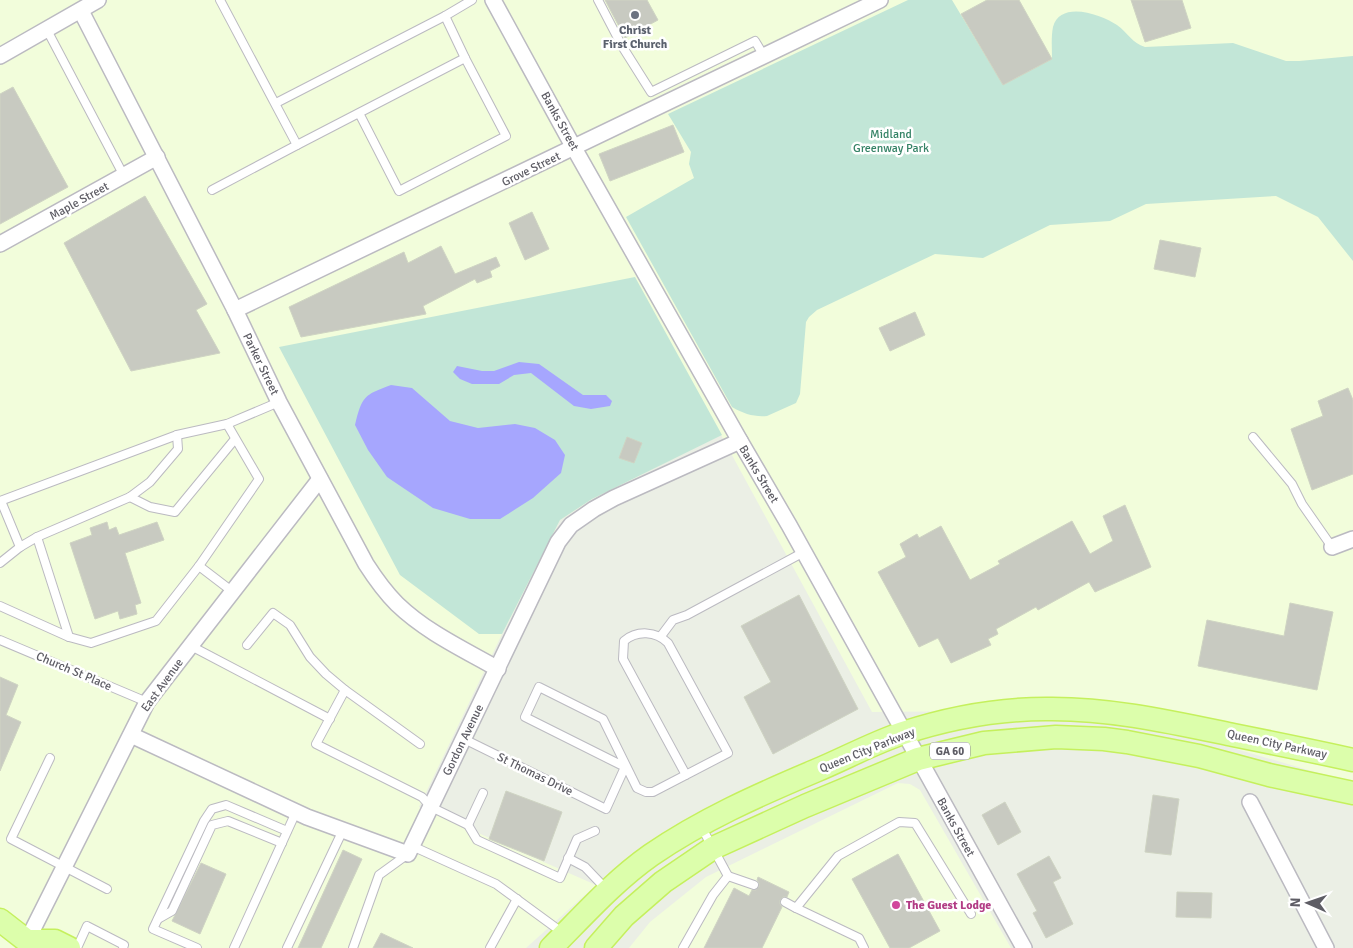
<svg xmlns="http://www.w3.org/2000/svg" width="1353" height="948" viewBox="0 0 1353 948" font-family="Signika,sans-serif">
<rect width="100%" height="100%" fill="#ebefe5"/>
<!-- commercial -->
<g fill="#f2fddb">
<polygon points="0,0 1353,0 1353,783 1102,710 872,712 721,435 592,499 560,520 502,634 419,807 596,885 526,948 0,948"/>
<polygon points="898,783 910,784 920,790 1011,948 629,948 650,922 706,877"/>
</g>
<!-- green -->
<g fill="#c2e6d7">
<path d="M 908,0 L 952,0 L 1003,85 L 1052,59 C 1052,49 1051,37 1053,27 C 1060,0 1101,14 1117,25 C 1128,33 1132,43 1145,47 L 1233,43 L 1286,61 L 1299,61 L 1353,56 L 1353,261 L 1318,217 L 1276,196 L 1146,204 L 1110,221 L 1050,225 L 983,258 L 935,254 L 817,310 L 809,317 L 806,322 L 800,394 L 796,403 L 767,416 C 754,417 744,414 732,407 L 626,217 L 694,178 L 689,164 L 691,152 L 668,114 Z"/>
<polygon points="635,277 722,435 592,499 560,520 502,634 479,634 400,575 279,347"/>
</g>
<!-- water -->
<g fill="#a6a6fe">
<polygon points="519,362 539,364 583,395 606,395 612,401 610,406 591,409 574,406 531,373 514,375 499,384 472,384 460,379 453,372 457,366 482,371 494,371"/>
<path d="M 391,385 L 412,388 L 450,421 L 478,428 L 515,424 L 535,428 L 555,440 L 565,455 L 561,473 L 533,498 L 500,519 L 470,519 L 433,508 L 387,477 L 368,450 L 355,425 C 362,396 364,395 391,385 Z"/>
</g>
<!-- building -->
<g fill="#c8cac1" stroke="#cfd4c3">
<polygon points="605,0 647,0 658,20 625,38"/>
<polygon points="987,0 1019,0 1052,59 1003,85 961,14"/>
<polygon points="1131,0 1182,0 1191,28 1145,42"/>
<polygon points="13,87 68,187 0,224 0,94"/>
<polygon points="673,125 684,152 610,181 599,154"/>
<polygon points="145,196 207,304 196,310 220,353 131,371 64,243"/>
<polygon points="532,212 549,249 525,260 509,223"/>
<polygon points="1160,240 1201,248 1195,277 1154,269"/>
<polygon points="441,246 455,274 496,257 500,266 490,271 492,277 477,283 475,279 423,306 426,314 301,337 289,307 404,252 408,263"/>
<polygon points="915,312 925,335 890,351 879,328"/>
<polygon points="1348,388 1353,400 1353,474 1312,490 1291,429 1323,416 1318,401"/>
<polygon points="627,437 642,443 634,463 619,458"/>
<polygon points="1125,505 1151,567 1095,592 1089,582 1038,610 1036,607 996,629 998,634 988,639 991,645 951,663 938,638 919,647 878,572 906,557 900,544 917,534 919,538 941,526 970,580 1000,564 998,561 1072,521 1090,554 1113,541 1103,516"/>
<polygon points="107,522 109,530 116,527 119,535 157,522 164,540 125,553 141,603 135,605 137,614 120,619 118,611 95,619 70,543 92,535 90,528"/>
<polygon points="799,595 858,709 773,754 744,697 771,682 741,626"/>
<polygon points="1290,603 1333,612 1317,690 1198,666 1207,620 1284,636"/>
<polygon points="0,677 18,685 6,715 21,722 0,771"/>
<polygon points="506,791 562,812 544,861 489,839"/>
<polygon points="1153,795 1179,799 1171,855 1145,852"/>
<polygon points="1005,802 1021,832 998,845 982,815"/>
<polygon points="343,850 362,859 321,948 298,948"/>
<polygon points="898,854 940,931 909,948 890,948 852,879"/>
<polygon points="1049,856 1061,878 1053,882 1073,924 1046,938 1033,913 1037,911 1017,874"/>
<polygon points="201,863 226,874 200,934 172,921"/>
<polygon points="758,877 789,892 787,897 783,897 780,900 780,904 782,907 762,948 704,948 734,888 749,896 752,890 756,890 759,887 759,883 757,880"/>
<polygon points="1177,892 1212,893 1211,918 1176,917"/>
<polygon points="381,933 413,948 373,948"/>
</g>
<g fill="none" stroke-linecap="round" stroke-linejoin="round">
<!-- lane casing -->
<g stroke="#bbbac1" stroke-width="10">
<g id="lane">
<polyline points="598,0 622,46 651,92 755,41 764,56"/>
<polyline points="445,16 472,0"/>
<polyline points="47,30 124,176"/>
<polyline points="276,103 445,16 465,58"/>
<polyline points="297,145 465,58 506,136 399,191 359,113"/>
<polyline points="212,190 297,145 220,0"/>
<polyline points="1253,437 1292,484 1302,504 1332,547"/>
<polyline points="130,497 150,507 175,512 235,439"/>
<polyline points="0,501 177,435 227,424 279,402"/>
<polyline points="1,501 20,547"/>
<polyline points="37,537 69,637"/>
<polyline points="0,563 20,547 37,537 130,497 150,482 178,449 177,435"/>
<polyline points="199,566 233,592"/>
<polyline points="0,606 69,637 91,643 156,621 199,566 259,479 227,424"/>
<polyline points="661,636 673,620 687,615 804,552"/>
<polyline points="0,640 147,702"/>
<polyline points="247,645 273,613 290,625 310,657 326,674 345,690"/>
<polyline points="191,646 330,719"/>
<path d="M 464,739 L 606,809 L 625,767 L 525,717 L 539,687 L 603,719 L 637,788 L 646,792 L 653,792 L 728,753 L 668,643 C 656,631 637,630 624,641 L 623,659 L 686,775"/>
<polyline points="420,744 345,690 316,744 422,797 431,807 468,825 477,840 560,878 577,839 595,831"/>
<polyline points="50,758 11,839 107,889"/>
<polyline points="468,825 483,793"/>
<polyline points="412,846 496,884 563,933"/>
<polyline points="568,858 585,867 607,890"/>
<polyline points="728,876 754,885"/>
<polyline points="785,902 796,908"/>
<polyline points="158,919 172,911 212,825 228,821 282,843"/>
<polyline points="77,948 87,926 124,945 123,948"/>
<polyline points="197,948 153,929 204,821 212,809 226,805 287,831"/>
<polyline points="234,948 296,812"/>
<polyline points="287,948 343,830"/>
<polyline points="353,948 379,875 408,854"/>
<polyline points="490,948 517,899"/>
<polyline points="683,948 713,895 728,876 702,828"/>
<polyline points="864,948 859,938 796,908 838,856 899,822 915,823 971,914"/>
</g>
</g>
<!-- street casing -->
<g stroke="#bbbac1" stroke-width="18">
<g id="street">
<polyline points="493,0 574,148 740,441 789,525 1024,948"/>
<path d="M 81,11 L 235,310 L 279,402 L 366,564 C 375,578 385,592 397,604 C 426,632 463,649 498,669"/>
<polyline points="0,56 98,0"/>
<polyline points="0,244 157,157"/>
<polyline points="235,310 880,0"/>
<polyline points="1332,547 1353,539"/>
<polyline points="131,735 307,817 408,854 558,542 571,525 594,509 614,498 740,441"/>
<polyline points="1250,802 1326,948"/>
<polyline points="27,941 147,702 320,479"/>
</g>
</g>
<!-- primary casing -->
<g stroke="#c5f05d" stroke-width="25">
<g id="primary">
<polyline points="0,920 27,941 31,948"/>
<polyline points="27,941 55,941 69,948"/>
<path d="M 551,948 C 583,916 614,881 651,855 C 702,820 758,795 815,771 C 844,759 873,743 903,733 C 949,718 998,709 1046,709 C 1109,708 1171,722 1233,735 C 1273,743 1313,751 1353,760"/>
<polyline points="596,948 624,916 663,882 713,848 805,806 918,759 984,743 1056,737 1104,739 1127,742 1199,756 1269,775 1353,793"/>
</g>
</g>
<!-- lane -->
<use href="#lane" stroke="#fff" stroke-width="8"/>
<!-- street -->
<use href="#street" stroke="#fff" stroke-width="15"/>
<!-- primary -->
<use href="#primary" stroke="#dcfeab" stroke-width="22"/>
</g>
<!-- markers -->
<circle fill="#6b7280" stroke="#fff" stroke-width="2" cx="635" cy="15" r="5"/>
<circle fill="#d1479c" stroke="#fff" stroke-width="2" cx="896" cy="905" r="5"/>
<g text-anchor="middle" stroke-width="5" stroke-linejoin="round" paint-order="stroke">
<!-- shield labels -->
<rect fill="#fff" stroke="#8e8e93" stroke-width="1" x="930" y="742.5" width="40" height="17" rx="4"/>
<g font-size="11" font-weight="bold" fill="#5e5d65">
<text x="950" y="755">GA 60</text>
</g>
<!-- worship labels -->
<g font-size="12" font-weight="bold" fill="#5b616d" stroke="#fff">
<text x="635" y="34">Christ<tspan x="635" dy="14">First Church</tspan></text>
</g>
<!-- street labels -->
<g font-size="12" fill="#5e5d65" stroke="#fff">
<text transform="translate(560 121) rotate(61)" y="4">Banks Street</text>
<text transform="translate(531 169) rotate(-26)" y="4">Grove Street</text>
<text transform="translate(79 201) rotate(-29)" y="4">Maple Street</text>
<text transform="translate(261 364) rotate(64)" y="4">Parker Street</text>
<text transform="translate(759 474) rotate(59)" y="4">Banks Street</text>
<text transform="translate(74 671) rotate(23)" y="4">Church St Place</text>
<text transform="translate(162 685) rotate(-54)" y="4">East Avenue</text>
<text transform="translate(463 740) rotate(-64)" y="4">Gordon Avenue</text>
<text transform="translate(1277 744) rotate(12)" y="4">Queen City Parkway</text>
<text transform="translate(867 750) rotate(-22)" y="4">Queen City Parkway</text>
<text transform="translate(535 774) rotate(26)" y="4">St Thomas Drive</text>
<text transform="translate(956 827) rotate(61)" y="4">Banks Street</text>
</g>
<!-- park labels -->
<g font-size="12" fill="#358366" stroke="#fff">
<text x="891" y="138">Midland<tspan x="891" dy="14">Greenway Park</tspan></text>
</g>
<!-- hotel labels -->
<g font-size="12" font-weight="bold" fill="#b23c85" stroke="#fff" text-anchor="start">
<text x="906" y="909">The Guest Lodge</text>
</g>
</g>
<!-- north arrow -->
<g transform="translate(1308 903) rotate(272)" stroke="#ffffff" stroke-width="4" paint-order="stroke">
<path d="M0-4L9 19L0 12L-9 19Z" fill="#5e5d65"/>
<text y="-8" font-size="14" font-weight="bold" text-anchor="middle" fill="#5e5d65">N</text>
</g>
</svg>
